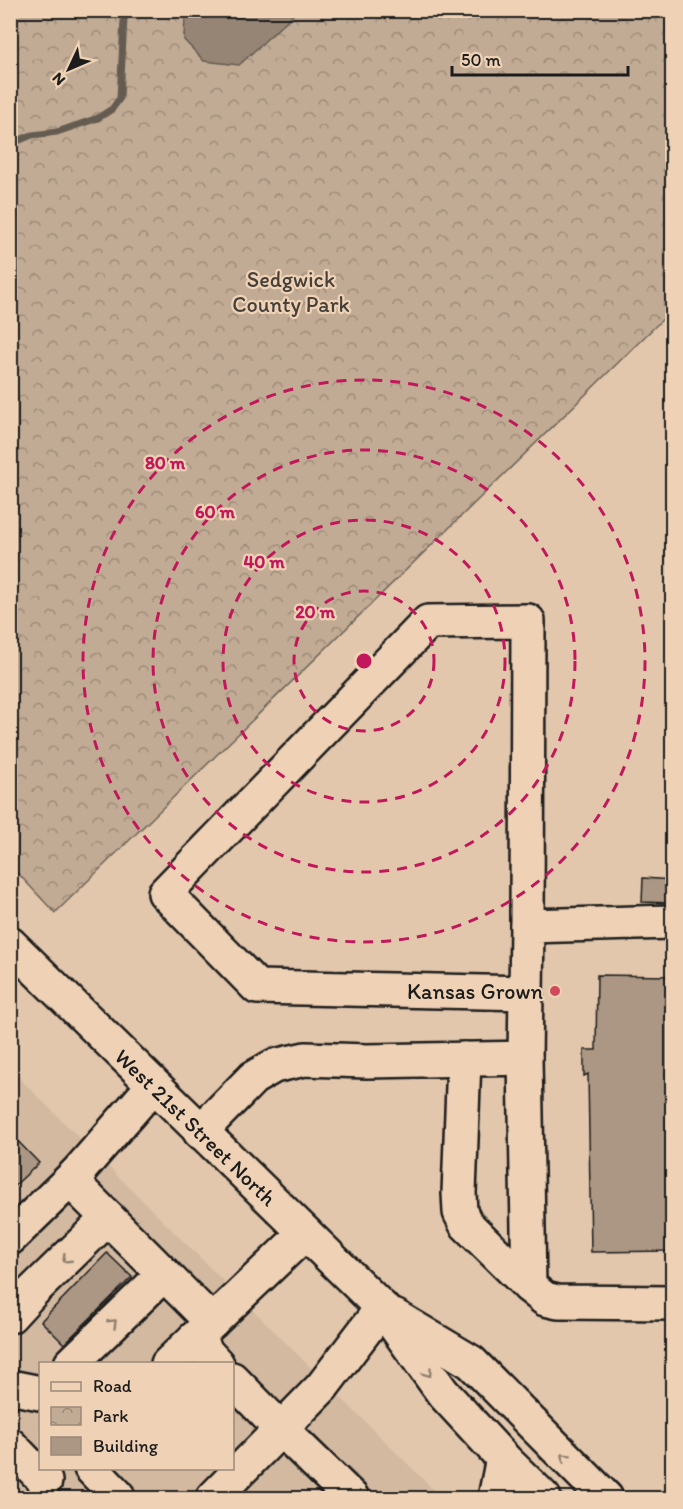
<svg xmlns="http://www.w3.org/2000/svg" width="683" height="1509" viewBox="0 0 683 1509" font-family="Itim,sans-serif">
<defs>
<pattern id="park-crowns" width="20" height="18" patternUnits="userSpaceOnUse" patternTransform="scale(1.5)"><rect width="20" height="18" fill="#c1ab94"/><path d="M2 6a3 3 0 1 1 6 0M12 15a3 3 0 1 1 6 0" fill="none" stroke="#9c8a78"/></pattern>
</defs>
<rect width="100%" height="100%" fill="#e2c7ac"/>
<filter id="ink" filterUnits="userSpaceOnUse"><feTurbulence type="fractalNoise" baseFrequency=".0167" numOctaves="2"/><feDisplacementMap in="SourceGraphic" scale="12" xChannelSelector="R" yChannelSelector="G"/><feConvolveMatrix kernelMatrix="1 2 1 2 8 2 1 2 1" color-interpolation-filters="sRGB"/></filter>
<g filter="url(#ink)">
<!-- built -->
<path fill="#d2b9a0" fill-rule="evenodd" d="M 11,1070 L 442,1498 L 11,1498 ZM 40,1364 L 232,1364 L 232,1468 L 40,1468 Z"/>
<!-- park -->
<polygon fill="url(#park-crowns)" stroke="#6e6458" stroke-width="1.5" points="11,11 672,11 672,310 55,913 11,866"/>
<!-- water -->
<polygon fill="#968574" stroke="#655b51" stroke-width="1.5" points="202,11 202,10 297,11 239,65 204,61 184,40 185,17"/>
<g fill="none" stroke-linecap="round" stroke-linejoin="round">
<!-- stream -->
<polyline stroke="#655b51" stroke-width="7" points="10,144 32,135 57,132 98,118 112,109 120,98 124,19 128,10"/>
</g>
<!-- building -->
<g fill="#ab9783" stroke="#1c1c1c" stroke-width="1.5">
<polygon points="643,878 672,880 672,903 642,902"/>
<polygon points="597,975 672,976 672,1251 591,1252 588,1074 584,1076 584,1050 596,1050"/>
<polygon points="10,1133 39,1163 10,1190"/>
<polygon points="107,1253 132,1277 64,1344 41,1321"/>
</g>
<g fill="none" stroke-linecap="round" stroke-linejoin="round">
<!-- minor casing -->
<g stroke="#1c1c1c" stroke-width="38">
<g id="minor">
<polyline points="526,993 257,987 165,893 428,622 528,621 527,926"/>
<polyline points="464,1059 459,1193 460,1212 466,1224 529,1286 545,1299 558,1302 672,1303"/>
<polyline points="153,1086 77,1173 80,1190 212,1322"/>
<polyline points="200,1132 253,1078 274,1066 305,1059 367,1061 525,1058"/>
<polyline points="10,1238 77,1173"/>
<polyline points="529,1286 525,1058 527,926 672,922"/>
<polyline points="10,1316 33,1291 108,1218"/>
<polyline points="194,1339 217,1364"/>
<polyline points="71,1364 164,1274"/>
<polyline points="168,1364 305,1233"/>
<polyline points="10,1387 40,1393"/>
<polyline points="10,1445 45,1481"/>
<polyline points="91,1468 117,1495 117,1498"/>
<polyline points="213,1498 281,1429 232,1379"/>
<polyline points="352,1498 281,1429 322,1387 382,1308"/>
<polyline points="495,1498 503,1458"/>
</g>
</g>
<!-- major casing -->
<g stroke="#1c1c1c" stroke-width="38">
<g id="major">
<polyline points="10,944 382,1308 443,1393 503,1458 544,1498"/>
<polyline points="394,1316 471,1362 606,1498"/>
</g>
</g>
<!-- minor -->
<use href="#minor" stroke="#efd2b5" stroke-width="33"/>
<!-- major -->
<use href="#major" stroke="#efd2b5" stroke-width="33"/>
</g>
<!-- one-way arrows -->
<defs><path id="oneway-chevron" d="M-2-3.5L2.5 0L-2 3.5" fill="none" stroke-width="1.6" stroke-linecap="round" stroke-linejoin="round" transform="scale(1.5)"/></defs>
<g stroke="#908070">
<use href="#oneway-chevron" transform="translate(66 1259) rotate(136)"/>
<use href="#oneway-chevron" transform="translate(113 1323) rotate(-44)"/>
<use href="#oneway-chevron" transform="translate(428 1373) rotate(54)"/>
<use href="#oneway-chevron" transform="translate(565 1457) rotate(-135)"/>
</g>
</g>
<!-- distance rings -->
<g fill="none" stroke="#c2185b" stroke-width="3" stroke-dasharray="10 8">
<circle cx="364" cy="661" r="70"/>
<circle cx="364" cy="661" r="141"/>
<circle cx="364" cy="661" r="211"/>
<circle cx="364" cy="661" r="281"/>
</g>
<!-- markers -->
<circle fill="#d1495b" stroke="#efd2b5" stroke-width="2" cx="555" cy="991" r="6"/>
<g text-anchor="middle" stroke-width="4.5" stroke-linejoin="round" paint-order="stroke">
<!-- park labels -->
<g font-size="22" fill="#45403a" stroke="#efd2b5">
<text x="291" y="287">Sedgwick<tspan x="291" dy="25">County Park</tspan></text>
</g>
<!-- poi labels -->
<g font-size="22" fill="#1c1c1c" stroke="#efd2b5" text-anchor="end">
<text x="543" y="999">Kansas Grown</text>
</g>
<!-- street labels -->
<g font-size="22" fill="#1c1c1c" stroke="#efd2b5">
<text transform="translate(196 1127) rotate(44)" y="8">West 21st Street North</text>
</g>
</g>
<circle cx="364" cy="661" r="9" fill="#c2185b" stroke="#efd2b5" stroke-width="3"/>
<g font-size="18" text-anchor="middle" font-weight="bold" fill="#c2185b" stroke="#efd2b5" stroke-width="4.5" stroke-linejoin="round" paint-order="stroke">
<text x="165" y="469">80 m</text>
<text x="215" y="518">60 m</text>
<text x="264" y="568">40 m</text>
<text x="315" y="618">20 m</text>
</g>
<!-- margin -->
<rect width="683" height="1509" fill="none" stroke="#efd2b5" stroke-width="36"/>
<rect x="18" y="18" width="647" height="1473" fill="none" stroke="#1c1c1c" stroke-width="2" filter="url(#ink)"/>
<!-- legend -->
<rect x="39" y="1362" width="195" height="108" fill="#efd2b5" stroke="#9b8978" stroke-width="1.5"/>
<rect x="51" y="1382" width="30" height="9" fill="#efd2b5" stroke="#9b8978" stroke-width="1.5"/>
<text x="93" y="1392" font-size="18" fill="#1c1c1c">Road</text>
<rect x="51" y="1407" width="30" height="18" fill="url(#park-crowns)" stroke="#9b8978" stroke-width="1.5"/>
<text x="93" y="1422" font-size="18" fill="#1c1c1c">Park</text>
<rect x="51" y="1437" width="30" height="18" fill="#ab9783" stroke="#9b8978" stroke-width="1.5"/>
<text x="93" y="1452" font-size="18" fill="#1c1c1c">Building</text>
<!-- north arrow -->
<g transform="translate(69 69) rotate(226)" stroke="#efd2b5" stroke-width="4.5" paint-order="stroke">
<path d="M0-4.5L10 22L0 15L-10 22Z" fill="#1c1c1c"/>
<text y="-9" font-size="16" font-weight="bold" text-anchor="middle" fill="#1c1c1c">N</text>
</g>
<!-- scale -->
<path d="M452 66v9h176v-9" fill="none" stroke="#1c1c1c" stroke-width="3"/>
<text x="461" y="66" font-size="18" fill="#1c1c1c" stroke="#efd2b5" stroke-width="4.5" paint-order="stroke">50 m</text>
</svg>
